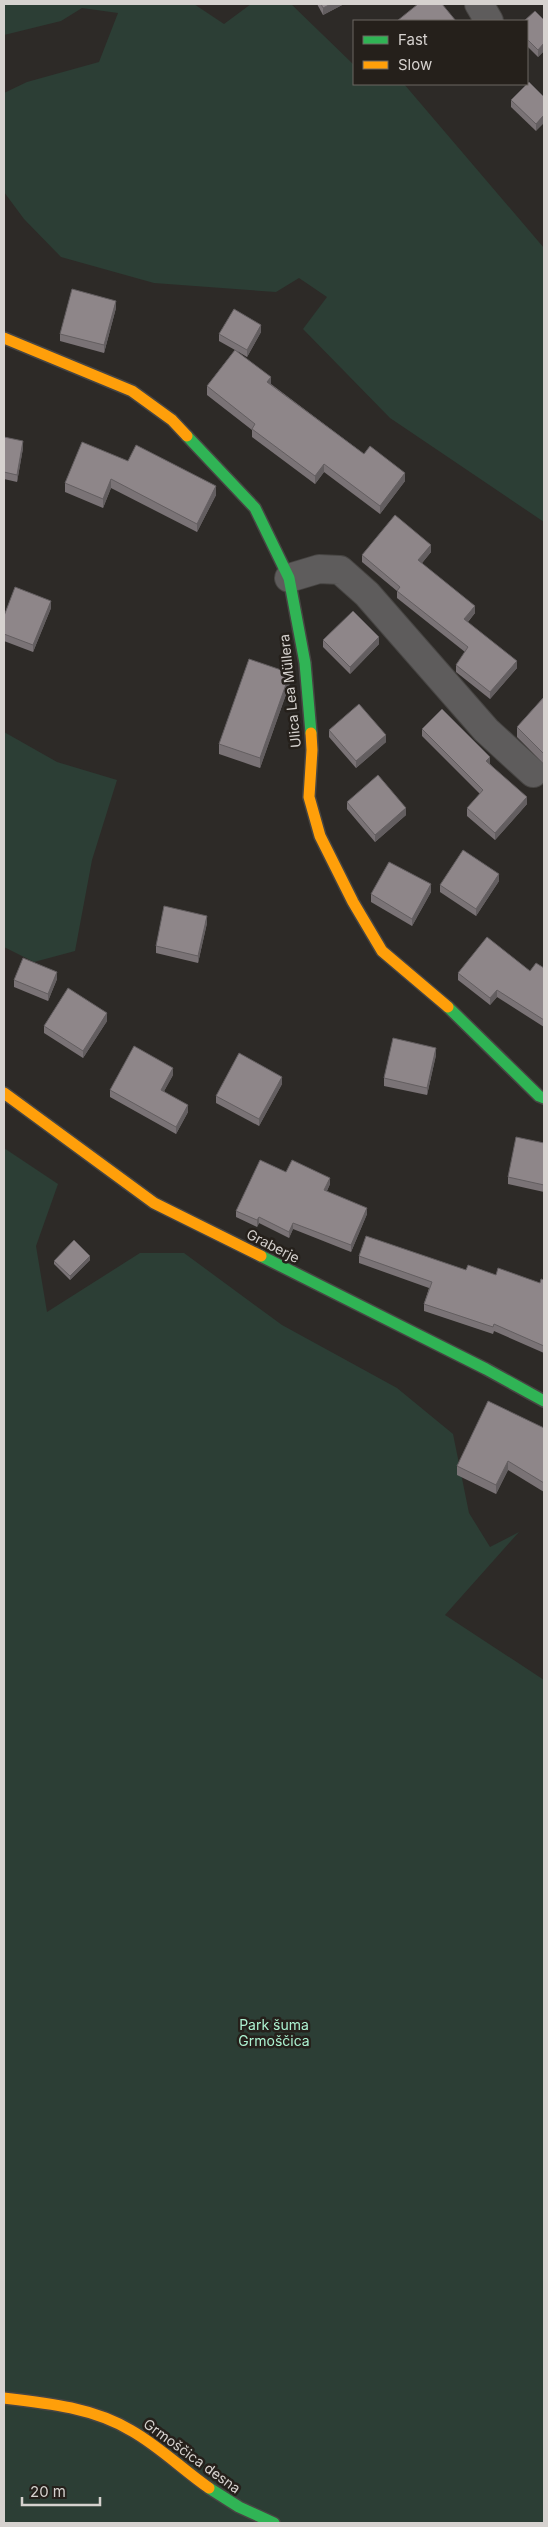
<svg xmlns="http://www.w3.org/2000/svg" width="548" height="2527" viewBox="0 0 548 2527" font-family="Inter,sans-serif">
<rect width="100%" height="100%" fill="#2d2a27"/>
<!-- green -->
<g fill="#2c3e35">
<polygon points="4,4 194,4 224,24 251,4 291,4 354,65 354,84 404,84 544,248 544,522 390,418 303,329 327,297 299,278 276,292 154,283 61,257 24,219 4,192 4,93 27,82 99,62 118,13 82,8 61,21 4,35"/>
<polygon points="4,732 57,762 117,780 92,860 75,951 34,962 4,947"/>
<polygon points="4,1148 58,1184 36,1246 47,1312 140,1253 184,1253 282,1325 397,1388 453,1434 469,1513 490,1547 519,1532 445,1615 544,1680 544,2523 4,2523"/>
</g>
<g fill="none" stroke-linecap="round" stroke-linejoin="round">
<!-- street casing -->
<g stroke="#474543" stroke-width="30">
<g id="street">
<polyline points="479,4 489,21"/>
<polyline points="289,578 319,569 340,570 367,594 486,730 533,773"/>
</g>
</g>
<!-- fast casing -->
<g stroke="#474543" stroke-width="14">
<g id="fast">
<polyline points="187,436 255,508 289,578 305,663 311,733"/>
<polyline points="448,1007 539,1096 544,1098"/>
<polyline points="261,1256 486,1369 544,1401"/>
<polyline points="209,2488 239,2507 274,2523"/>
</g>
</g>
<!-- slow casing -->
<g stroke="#474543" stroke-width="14">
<g id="slow">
<polyline points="4,338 132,391 172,420 187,436"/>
<polyline points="311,733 312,750 309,797 320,836 353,902 382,951 448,1007"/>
<polyline points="4,1093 154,1203 261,1256"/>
<path d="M 4,2398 C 48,2403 94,2408 132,2431 C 160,2447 183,2470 209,2488"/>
</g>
</g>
<!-- street -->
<use href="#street" stroke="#5e5c5c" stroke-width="28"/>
<!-- fast -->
<use href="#fast" stroke="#30b455" stroke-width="11"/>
<!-- slow -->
<use href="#slow" stroke="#ff9f0a" stroke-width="11"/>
</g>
<!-- wall -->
<g fill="#7a7376">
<polygon points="317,4 344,4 323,15"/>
<polygon points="544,20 544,51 538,57 527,46 527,21"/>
<polygon points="544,97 536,131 511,107 511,100"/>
<polygon points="116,308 104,353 60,341 60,334"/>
<polygon points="261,332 247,357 237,351 271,384 364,454 405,481 380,514 324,472 315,484 252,437 252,430 207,395 207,386 235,350 219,341 219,334"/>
<polygon points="4,437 23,448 17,482 4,479"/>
<polygon points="128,461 216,495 197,532 111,488 103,508 65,492 65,483"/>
<polygon points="431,552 422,563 475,613 468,622 517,668 490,699 456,672 456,665 465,652 397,598 397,591 362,562 362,555"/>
<polygon points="51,608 33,652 4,641 4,616"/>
<polygon points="323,640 379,644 350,674 323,647"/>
<polygon points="290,683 260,768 219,754 219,744"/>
<polygon points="544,697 544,764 517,737 517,727"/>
<polygon points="422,729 490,764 527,804 495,840 467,816 467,808 480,794 422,736"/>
<polygon points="329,730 386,742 356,768 329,737"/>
<polygon points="347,802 406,815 375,842 347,809"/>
<polygon points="499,881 476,916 440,892 440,885"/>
<polygon points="431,892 412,926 371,902 371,894"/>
<polygon points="207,923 198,963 156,953 156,946"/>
<polygon points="544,968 544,1027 497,997 490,1005 458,980 458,973 530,971"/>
<polygon points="57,979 48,1001 14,987 14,980"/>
<polygon points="107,1021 83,1058 44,1033 44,1026"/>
<polygon points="436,1055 427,1095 384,1086 384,1078"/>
<polygon points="173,1075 164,1091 188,1112 176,1134 110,1097 110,1090"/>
<polygon points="282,1084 259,1126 216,1103 216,1096"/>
<polygon points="544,1143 544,1192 508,1184 508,1177"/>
<polygon points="286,1172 330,1184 327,1191 367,1214 351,1252 293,1229 289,1238 259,1223 257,1227 236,1217 236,1211"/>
<polygon points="359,1256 496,1275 540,1283 544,1280 544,1353 494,1331 493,1334 424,1311 424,1304 429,1288 359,1263"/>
<polygon points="90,1260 70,1280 54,1264 54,1261"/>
<polygon points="544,1428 544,1492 508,1470 496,1494 457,1475 457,1466"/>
</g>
<!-- shaded-wall -->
<g fill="#635e60">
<polygon points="331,4 344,4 323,15 323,8"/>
<polygon points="544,43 544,51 538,57 538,50"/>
<polygon points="544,115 544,123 536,131 536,124"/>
<polygon points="116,301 116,308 104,353 104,345"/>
<polygon points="261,325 261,332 247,357 247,350"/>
<polygon points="271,377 271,385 267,382"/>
<polygon points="23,441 23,448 17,482 17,475"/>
<polygon points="324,464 324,472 315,484 315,476"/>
<polygon points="405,473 405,481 380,514 380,506"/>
<polygon points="111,479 111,488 103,508 103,499"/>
<polygon points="216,486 216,495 197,532 197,524"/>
<polygon points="431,545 431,552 418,568 418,560"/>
<polygon points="51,601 51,608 33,652 33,645"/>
<polygon points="475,606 475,613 464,626 464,619"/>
<polygon points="379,637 379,644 350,674 350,667"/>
<polygon points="517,661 517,668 490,699 490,692"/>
<polygon points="290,673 290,683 260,768 260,758"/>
<polygon points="386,735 386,742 356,768 356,761"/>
<polygon points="490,757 490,764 486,768 486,761"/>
<polygon points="527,797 527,804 495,840 495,833"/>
<polygon points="406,808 406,815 375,842 375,835"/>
<polygon points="499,874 499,881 476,916 476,909"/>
<polygon points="431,884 431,892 412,926 412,919"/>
<polygon points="207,916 207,923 198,963 198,956"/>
<polygon points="57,972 57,979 48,1001 48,994"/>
<polygon points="497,990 497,997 490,1005 490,998"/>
<polygon points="107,1013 107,1021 83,1058 83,1051"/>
<polygon points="436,1048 436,1055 427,1095 427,1088"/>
<polygon points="173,1068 173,1075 161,1097 161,1090"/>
<polygon points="282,1077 282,1084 259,1126 259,1119"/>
<polygon points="188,1105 188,1112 176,1134 176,1127"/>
<polygon points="330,1178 330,1184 324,1197 324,1190"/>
<polygon points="367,1208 367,1214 351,1252 351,1245"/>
<polygon points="259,1217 259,1223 257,1227 257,1220"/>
<polygon points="293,1223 293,1229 289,1238 289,1232"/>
<polygon points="90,1256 90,1260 70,1280 70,1276"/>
<polygon points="508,1461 508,1470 496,1494 496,1485"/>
</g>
<!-- building -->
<g fill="#8e8689" stroke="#635e60">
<polygon points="321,4 331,4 323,8"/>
<polygon points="418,4 442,4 456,21 397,21"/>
<polygon points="535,11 544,20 544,43 538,50 527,39 527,21 524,21"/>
<polygon points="529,82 544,97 544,115 536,124 511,100"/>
<polygon points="72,289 116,301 104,345 60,334"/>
<polygon points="234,309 261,325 247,350 219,334"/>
<polygon points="235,350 271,377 267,382 364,454 370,446 405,473 380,506 324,464 315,476 252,429 255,424 207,386"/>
<polygon points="4,437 23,441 17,475 4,472"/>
<polygon points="82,442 128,461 136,445 216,486 197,524 111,479 103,499 65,483"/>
<polygon points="395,515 431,545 418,560 475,606 464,619 517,661 490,692 456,665 468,647 397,591 400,587 362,555"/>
<polygon points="15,587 51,601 33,645 4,634 4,616"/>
<polygon points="353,611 379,637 350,667 323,640"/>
<polygon points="249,659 290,673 260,758 219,744"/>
<polygon points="544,697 544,754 517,727"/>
<polygon points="359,704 386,735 356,761 329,730"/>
<polygon points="442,709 490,757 486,761 527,797 495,833 467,808 483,790 422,729"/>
<polygon points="378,775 406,808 375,835 347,802"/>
<polygon points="463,850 499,874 476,909 440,885"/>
<polygon points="389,862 431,884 412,919 371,894"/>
<polygon points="164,906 207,916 198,956 156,946"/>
<polygon points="487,937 530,971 536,963 544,968 544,1020 497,990 490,998 458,973"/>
<polygon points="23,958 57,972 48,994 14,980"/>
<polygon points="68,988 107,1013 83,1051 44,1026"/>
<polygon points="393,1038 436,1048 427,1088 384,1078"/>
<polygon points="134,1046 173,1068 161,1090 188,1105 176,1127 110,1090"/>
<polygon points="239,1053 282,1077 259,1119 216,1096"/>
<polygon points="516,1137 544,1143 544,1185 508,1177"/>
<polygon points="260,1160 286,1172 292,1160 330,1178 324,1190 367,1208 351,1245 293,1223 289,1232 259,1217 257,1220 236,1211"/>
<polygon points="366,1236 466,1270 468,1265 496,1275 498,1268 540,1283 541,1279 544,1280 544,1346 494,1324 493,1327 424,1304 432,1282 359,1256"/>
<polygon points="74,1240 90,1256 70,1276 54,1261"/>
<polygon points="488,1401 544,1428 544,1483 508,1461 496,1485 457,1466"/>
</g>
<g text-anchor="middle" stroke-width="5" stroke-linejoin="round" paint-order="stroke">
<!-- street labels -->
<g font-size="14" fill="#d6d2cf" stroke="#25201b">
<text transform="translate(290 691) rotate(-96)" y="5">Ulica Lea Müllera</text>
<text transform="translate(273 1246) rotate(27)" y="5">Graberje</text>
<text transform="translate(192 2456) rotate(36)" y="5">Grmoščica desna</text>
</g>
<!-- park labels -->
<g font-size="14" fill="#acf1d0" stroke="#25201b">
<text x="274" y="2030">Park šuma<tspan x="274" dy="16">Grmoščica</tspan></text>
</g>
</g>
<!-- border -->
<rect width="548" height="2527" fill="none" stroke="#d6d2cf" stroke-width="10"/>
<!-- legend -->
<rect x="353" y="20" width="175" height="65" fill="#25201b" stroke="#6c6763"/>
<rect x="363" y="36" width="25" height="8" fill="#30b455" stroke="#6c6763"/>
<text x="398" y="45" font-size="15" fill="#d6d2cf">Fast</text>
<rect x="363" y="61" width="25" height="8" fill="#ff9f0a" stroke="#6c6763"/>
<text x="398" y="70" font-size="15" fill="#d6d2cf">Slow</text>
<!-- scale -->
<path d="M22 2497v8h78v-8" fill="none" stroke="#d6d2cf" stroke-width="2.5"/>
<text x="30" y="2497" font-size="15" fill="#d6d2cf" stroke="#25201b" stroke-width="4" paint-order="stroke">20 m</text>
</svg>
